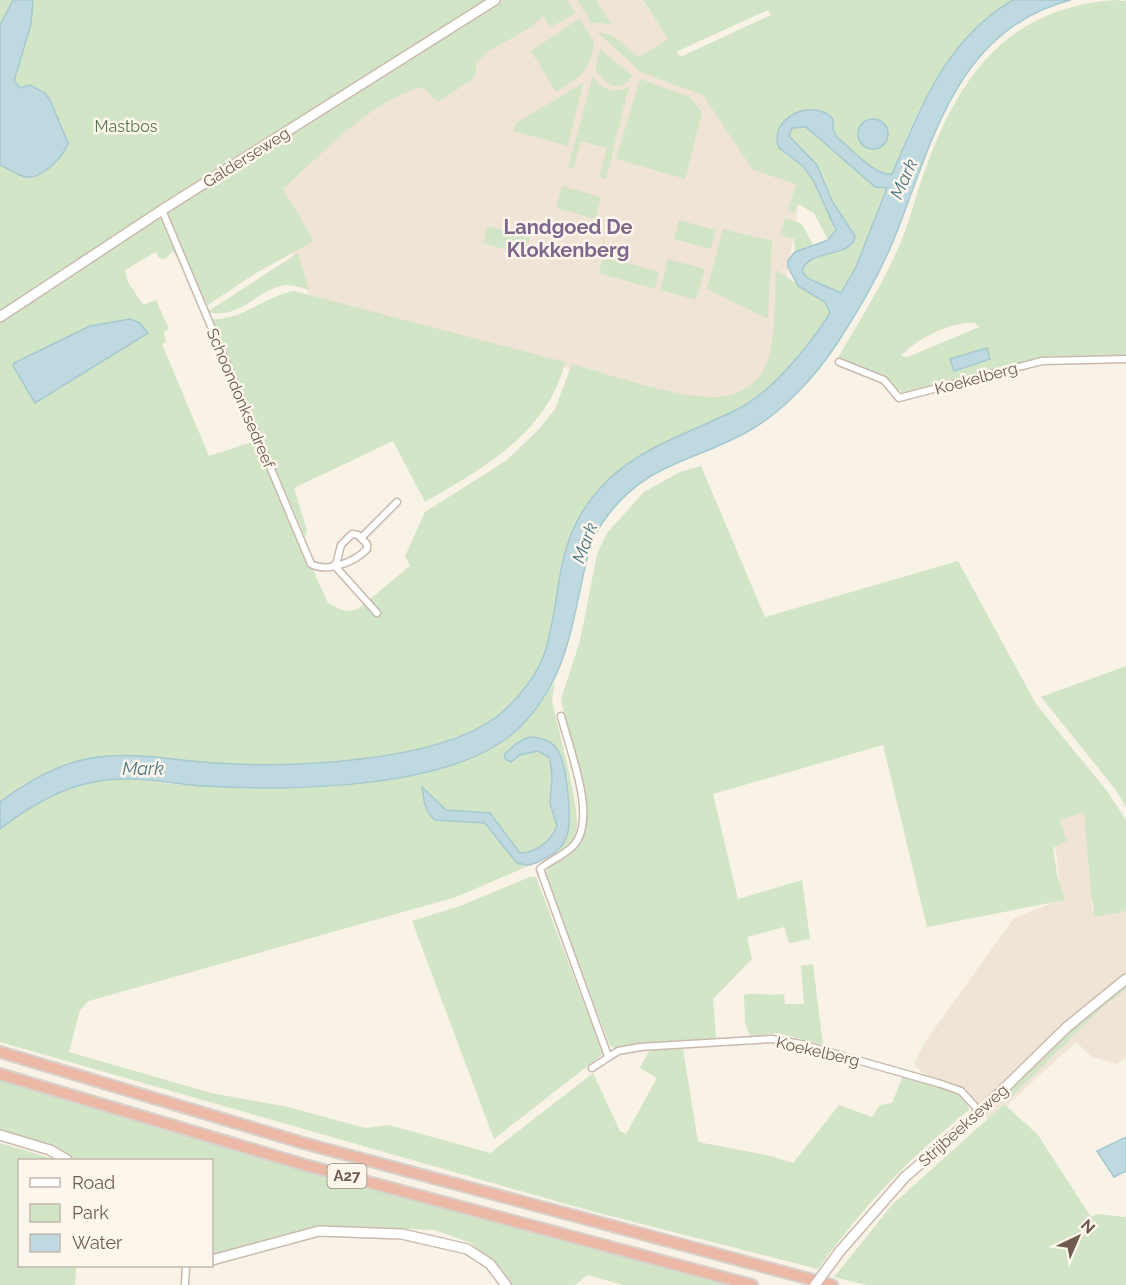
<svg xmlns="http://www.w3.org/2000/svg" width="1126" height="1285" viewBox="0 0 1126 1285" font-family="Raleway,sans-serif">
<rect width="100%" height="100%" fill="#f9f2e7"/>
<!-- residential -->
<g fill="#f0e4d6">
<polygon points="527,0 642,0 757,168 803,180 770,374 723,407 415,331 309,295 263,179"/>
<polygon points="1088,810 1092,911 1126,904 1126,1058 1116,1064 1092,1057 1076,1042 990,1121 953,1086 924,1074 914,1064 925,1042 1014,918 1062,899 1055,844 1061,817"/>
</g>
<!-- green -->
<g fill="#d3e5c7" fill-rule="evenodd">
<path d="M 0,0 L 567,0 L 576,13 L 551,27 L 543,16 L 530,28 L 487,52 L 475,64 L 477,69 L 473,79 L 438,102 L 422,87 C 372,99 321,155 283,189 L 314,241 L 256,273 L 205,307 L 173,251 L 165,259 L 159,258 L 156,252 L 125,270 L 128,282 L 143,305 L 156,300 L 169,329 L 164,332 L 166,342 L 162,344 L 209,456 L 255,441 L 328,603 C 339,609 347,614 359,608 L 410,566 L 405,556 L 425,512 L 507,460 L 539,429 L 555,409 L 572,364 C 612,375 689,403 728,396 C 742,393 757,382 764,369 C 777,347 774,296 776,270 L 825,302 L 830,313 C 810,345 772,391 738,409 C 693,432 644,445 607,481 C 553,535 564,584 546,649 C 539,673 519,698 500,714 C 441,763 289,768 214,763 C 174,760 131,751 91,758 C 57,764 28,782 0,802 Z"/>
<polygon points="577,0 596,0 611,24 591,23"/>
<path d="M 643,0 L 1013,0 C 948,38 918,107 892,174 L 885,176 L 874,171 L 837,137 L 826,113 L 810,109 L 785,120 L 779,148 C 786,157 795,158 802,165 C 810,173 836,223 835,234 L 828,240 L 814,213 L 798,204 L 794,213 L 788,210 L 796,184 L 753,170 L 703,95 L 642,73 L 597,32 L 613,36 L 639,57 L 668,39 ZM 768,10 L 771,15 L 680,57 L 676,52 Z"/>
<path d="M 1115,0 L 1126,1 L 1126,356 L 1049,356 L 905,394 L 878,375 L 837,359 C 860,320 885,281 902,239 C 911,216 917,192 925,170 C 960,74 1008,8 1115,0 ZM 975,323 L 979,327 L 908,357 L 901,356 C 916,339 952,321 975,323 Z"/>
<path d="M 579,19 L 594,42 C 590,72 580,77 556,92 L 531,51 Z"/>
<path d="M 600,49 L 632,76 C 620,96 602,83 595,68 Z"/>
<path d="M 593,75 C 600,90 615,95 629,86 L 606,179 L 599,177 L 607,148 L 581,141 L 573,169 L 568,168 Z"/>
<polygon points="640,79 688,96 702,112 685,179 616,159"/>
<polygon points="583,83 568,146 513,131 516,123"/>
<path d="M 806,127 L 876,186 L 887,188 L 856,267 L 841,293 L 807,278 L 802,271 C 808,250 843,258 854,241 L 853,231 L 832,201 L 817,165 L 789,136 L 792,128 Z"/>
<polygon points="562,186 601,197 595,219 556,208"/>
<polygon points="785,218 802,224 813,245 795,252 794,239 780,235"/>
<polygon points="679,220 716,230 711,249 674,239"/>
<polygon points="487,226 530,237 525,255 483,243"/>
<polygon points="723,229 772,241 768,319 707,289"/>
<path d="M 298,253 L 309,290 C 302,288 294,285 286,285 C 257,288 243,320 207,312 Z"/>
<polygon points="603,256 659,272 655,289 599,273"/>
<polygon points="668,259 705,269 696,300 660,290"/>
<path d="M 294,291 L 565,362 C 548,433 483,468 425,502 L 393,441 L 294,488 L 307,530 L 305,537 L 210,319 C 242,321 263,297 294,291 Z"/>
<path d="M 701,466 L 765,617 L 958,561 L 1036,704 L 1107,791 L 1126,820 L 1126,911 L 1095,917 L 1091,895 L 1084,812 L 1060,820 L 1067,841 L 1053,848 L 1057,874 L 1065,900 L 927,927 L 883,745 L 713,794 L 738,899 L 802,880 L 810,939 L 789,943 L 784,927 L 747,937 L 752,959 L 713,999 L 716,1038 L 638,1043 L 614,1048 L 610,1046 L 545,875 C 550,859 579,857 586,827 L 561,699 L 580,641 L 597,554 L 607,533 L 644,492 L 680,472 Z"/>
<polygon points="1126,666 1126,807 1115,789 1041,697"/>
<path d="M 555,681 L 552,700 C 557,725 582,813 576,832 C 573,844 561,850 550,856 L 559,849 L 560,756 L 550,742 L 521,739 L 505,754 L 505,759 L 511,762 L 520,755 L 538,751 L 550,758 L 552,777 L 550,804 L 557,826 C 551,841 536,852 520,853 L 490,813 L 446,810 L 423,788 L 425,809 L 485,823 L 522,866 L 531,865 L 456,897 L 89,1001 L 80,1010 L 69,1052 L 211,1093 L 288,1107 L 365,1128 L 389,1125 L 490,1153 L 593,1073 L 620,1131 L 626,1134 L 657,1078 L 640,1068 L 649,1051 L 683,1049 L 698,1142 L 767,1155 L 793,1163 L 839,1105 L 872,1117 L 880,1105 L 892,1103 L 903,1076 L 953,1091 L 966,1101 L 969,1110 C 906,1161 866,1203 818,1269 L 587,1210 L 0,1042 L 0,829 C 27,808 59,789 93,782 C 123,775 153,783 184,785 C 221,787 260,783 298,782 C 398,779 499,780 555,681 Z"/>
<polygon points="530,877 536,877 603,1054 494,1139 412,921 460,906"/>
<path d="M 813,964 L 823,1045 L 778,1033 L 750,1037 L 745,1023 L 744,995 C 759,992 770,996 784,994 L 785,1004 L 804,1004 L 801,966 Z"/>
<polygon points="1126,984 1126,990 1105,1005 1010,1098 1005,1094 1074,1026"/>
<polygon points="0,1078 328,1175 726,1285 623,1285 588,1275 575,1285 511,1285 501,1270 471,1243 434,1230 356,1227 315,1229 212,1256 212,1160 72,1160 45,1145 0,1130"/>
<polygon points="1004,1104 1038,1135 1091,1217 1097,1214 1126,1217 1126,1285 866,1285 834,1277 892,1205"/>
<polygon points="0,1143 57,1160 20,1160 20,1266 76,1266 75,1285 0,1285"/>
</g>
<!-- water -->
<g fill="#bedae0" stroke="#a5c9d0" stroke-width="1.5" fill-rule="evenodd">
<path d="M 13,0 L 33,0 L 31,24 L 14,81 L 20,88 L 30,85 L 45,93 L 50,100 L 68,143 C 63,157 43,179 26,177 C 18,176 7,168 0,165 L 0,25 Z"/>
<path d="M 1013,0 L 1071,0 C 960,28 934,135 898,229 C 883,268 861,307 838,342 C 816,376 783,412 747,432 C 691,463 643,463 603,522 C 589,541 586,563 581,586 C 569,642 561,686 519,728 C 455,790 291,791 206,786 C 169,784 130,774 94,782 C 60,788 27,808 0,829 L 0,802 C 27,782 57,764 91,758 C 131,751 173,760 214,763 C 289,768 441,763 500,714 C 519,698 539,673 546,649 C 564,584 553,535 607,481 C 644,445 693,432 738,409 C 772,392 810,345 830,313 L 825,302 L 798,286 L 788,267 L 788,260 L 795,252 L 828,240 L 836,230 L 813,180 L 803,166 L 779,148 C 767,118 813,97 833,119 L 833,130 L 837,137 C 850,148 876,177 892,174 C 921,107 946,39 1013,0 ZM 806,127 L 875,187 L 887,188 L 856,267 L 841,293 L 807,278 L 802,271 C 808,250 843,258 854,241 L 855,236 L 832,201 L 817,165 L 789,136 L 792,128 Z"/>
<circle cx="873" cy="134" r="15"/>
<polygon points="130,319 140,323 148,333 35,403 13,366 14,363 90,326"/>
<polygon points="987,348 990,359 954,371 950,359"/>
<path d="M 530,737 C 542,738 552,740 558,751 C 567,766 573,823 566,838 C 561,851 549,856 538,862 C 530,865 524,867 516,862 L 485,823 L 435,820 C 424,811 424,800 422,787 L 446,810 L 490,813 L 520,853 C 536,853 551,841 557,826 L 550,804 L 552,777 L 550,758 L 538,751 L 520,755 L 511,762 L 505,759 L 505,754 C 513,746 519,740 530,737 Z"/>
<polygon points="1126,1137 1126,1171 1114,1177 1097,1151"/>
</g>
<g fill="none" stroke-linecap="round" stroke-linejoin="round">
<!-- street casing -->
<g stroke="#c9baae" stroke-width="9">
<g id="street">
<path d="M 162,210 L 311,564 C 327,573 355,562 367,549 L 367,544 L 358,535 L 352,534 L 341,545 L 336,565"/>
<polyline points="839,362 884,380 899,398 1042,361 1126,359"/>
<polyline points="361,538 397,502"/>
<polyline points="334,565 377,613"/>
<path d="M 561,716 C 569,749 598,818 574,845 C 564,856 550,860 540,869 L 608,1056"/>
<polyline points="592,1068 618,1051 640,1047 772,1039 801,1044 941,1084 961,1091 980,1112"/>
<polyline points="185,1285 186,1266"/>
</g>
</g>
<!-- secondary casing -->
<g stroke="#cbbbad" stroke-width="12">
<g id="secondary">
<polyline points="0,317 162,210 495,0"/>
<polyline points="0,1135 50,1150 67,1160"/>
<polyline points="840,1251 905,1177 980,1112 1067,1027 1126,979"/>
<polyline points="212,1260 319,1231 402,1234 467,1249 490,1264 506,1285"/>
</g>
</g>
<!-- highway casing -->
<g stroke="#d7d1ce" stroke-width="14">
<g id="highway">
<polyline points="0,1052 303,1143 832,1285"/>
<polyline points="0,1074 305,1165 752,1285"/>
</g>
</g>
<!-- street -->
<use href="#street" stroke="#fff" stroke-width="6"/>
<!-- secondary -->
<use href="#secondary" stroke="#fff" stroke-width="9"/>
<!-- highway -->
<use href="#highway" stroke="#ebb9a6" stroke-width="10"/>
<!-- secondary-bridge casing -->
<g stroke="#cbbbad" stroke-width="12" stroke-linecap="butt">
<polyline id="secondary-bridge" points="815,1285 840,1251"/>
</g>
<!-- secondary-bridge -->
<use href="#secondary-bridge" stroke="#fff" stroke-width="9"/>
</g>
<g text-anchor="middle" stroke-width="5" stroke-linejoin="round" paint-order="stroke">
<!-- shield labels -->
<rect fill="#fcf6ec" stroke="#998a7e" stroke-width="1.5" x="327.5" y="1164" width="39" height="24" rx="4.5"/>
<g font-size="15" font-weight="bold" fill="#6f5b4f">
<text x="347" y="1181">A27</text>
</g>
<!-- park labels -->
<g font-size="16" fill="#58794c" stroke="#fcf6ec">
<text x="126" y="132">Mastbos</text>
</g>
<!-- street labels -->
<g font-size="16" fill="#6f5b4f" stroke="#fcf6ec">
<text transform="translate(246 157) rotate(-32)" y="6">Galderseweg</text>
<text transform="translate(976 378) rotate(-15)" y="6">Koekelberg</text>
<text transform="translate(241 398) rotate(67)" y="6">Schoondonksedreef</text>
<text transform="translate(818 1051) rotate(13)" y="6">Koekelberg</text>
<text transform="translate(963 1125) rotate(-42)" y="6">Strijbeekseweg</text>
</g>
<!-- water labels -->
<g font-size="18" font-style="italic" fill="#4c7680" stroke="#fcf6ec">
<text transform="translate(904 179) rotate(-66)" y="6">Mark</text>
<text transform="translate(585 543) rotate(-70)" y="6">Mark</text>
<text x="143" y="775">Mark</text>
</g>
<!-- quarter labels -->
<g font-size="20" font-weight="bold" fill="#7f668b" stroke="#fcf6ec">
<text x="568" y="234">Landgoed De<tspan x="568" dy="23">Klokkenberg</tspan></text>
</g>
</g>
<!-- legend -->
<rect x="18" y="1159" width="195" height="108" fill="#fcf6ec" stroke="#c4b8ad" stroke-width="1.5"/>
<rect x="30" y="1178" width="30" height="9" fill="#ffffff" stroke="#c4b8ad" stroke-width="1.5"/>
<text x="72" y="1189" font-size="18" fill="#6f5b4f">Road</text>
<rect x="30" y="1204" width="30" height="18" fill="#d3e5c7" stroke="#c4b8ad" stroke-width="1.5"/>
<text x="72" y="1219" font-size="18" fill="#6f5b4f">Park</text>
<rect x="30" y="1234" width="30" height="18" fill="#bedae0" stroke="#c4b8ad" stroke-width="1.5"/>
<text x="72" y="1249" font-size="18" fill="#6f5b4f">Water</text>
<!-- north arrow -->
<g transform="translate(1078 1237) rotate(44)" stroke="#fcf6ec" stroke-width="4.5" paint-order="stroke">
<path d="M0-4.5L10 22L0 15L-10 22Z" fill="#6f5b4f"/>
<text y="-9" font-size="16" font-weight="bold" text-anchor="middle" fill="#6f5b4f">N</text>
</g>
</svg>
